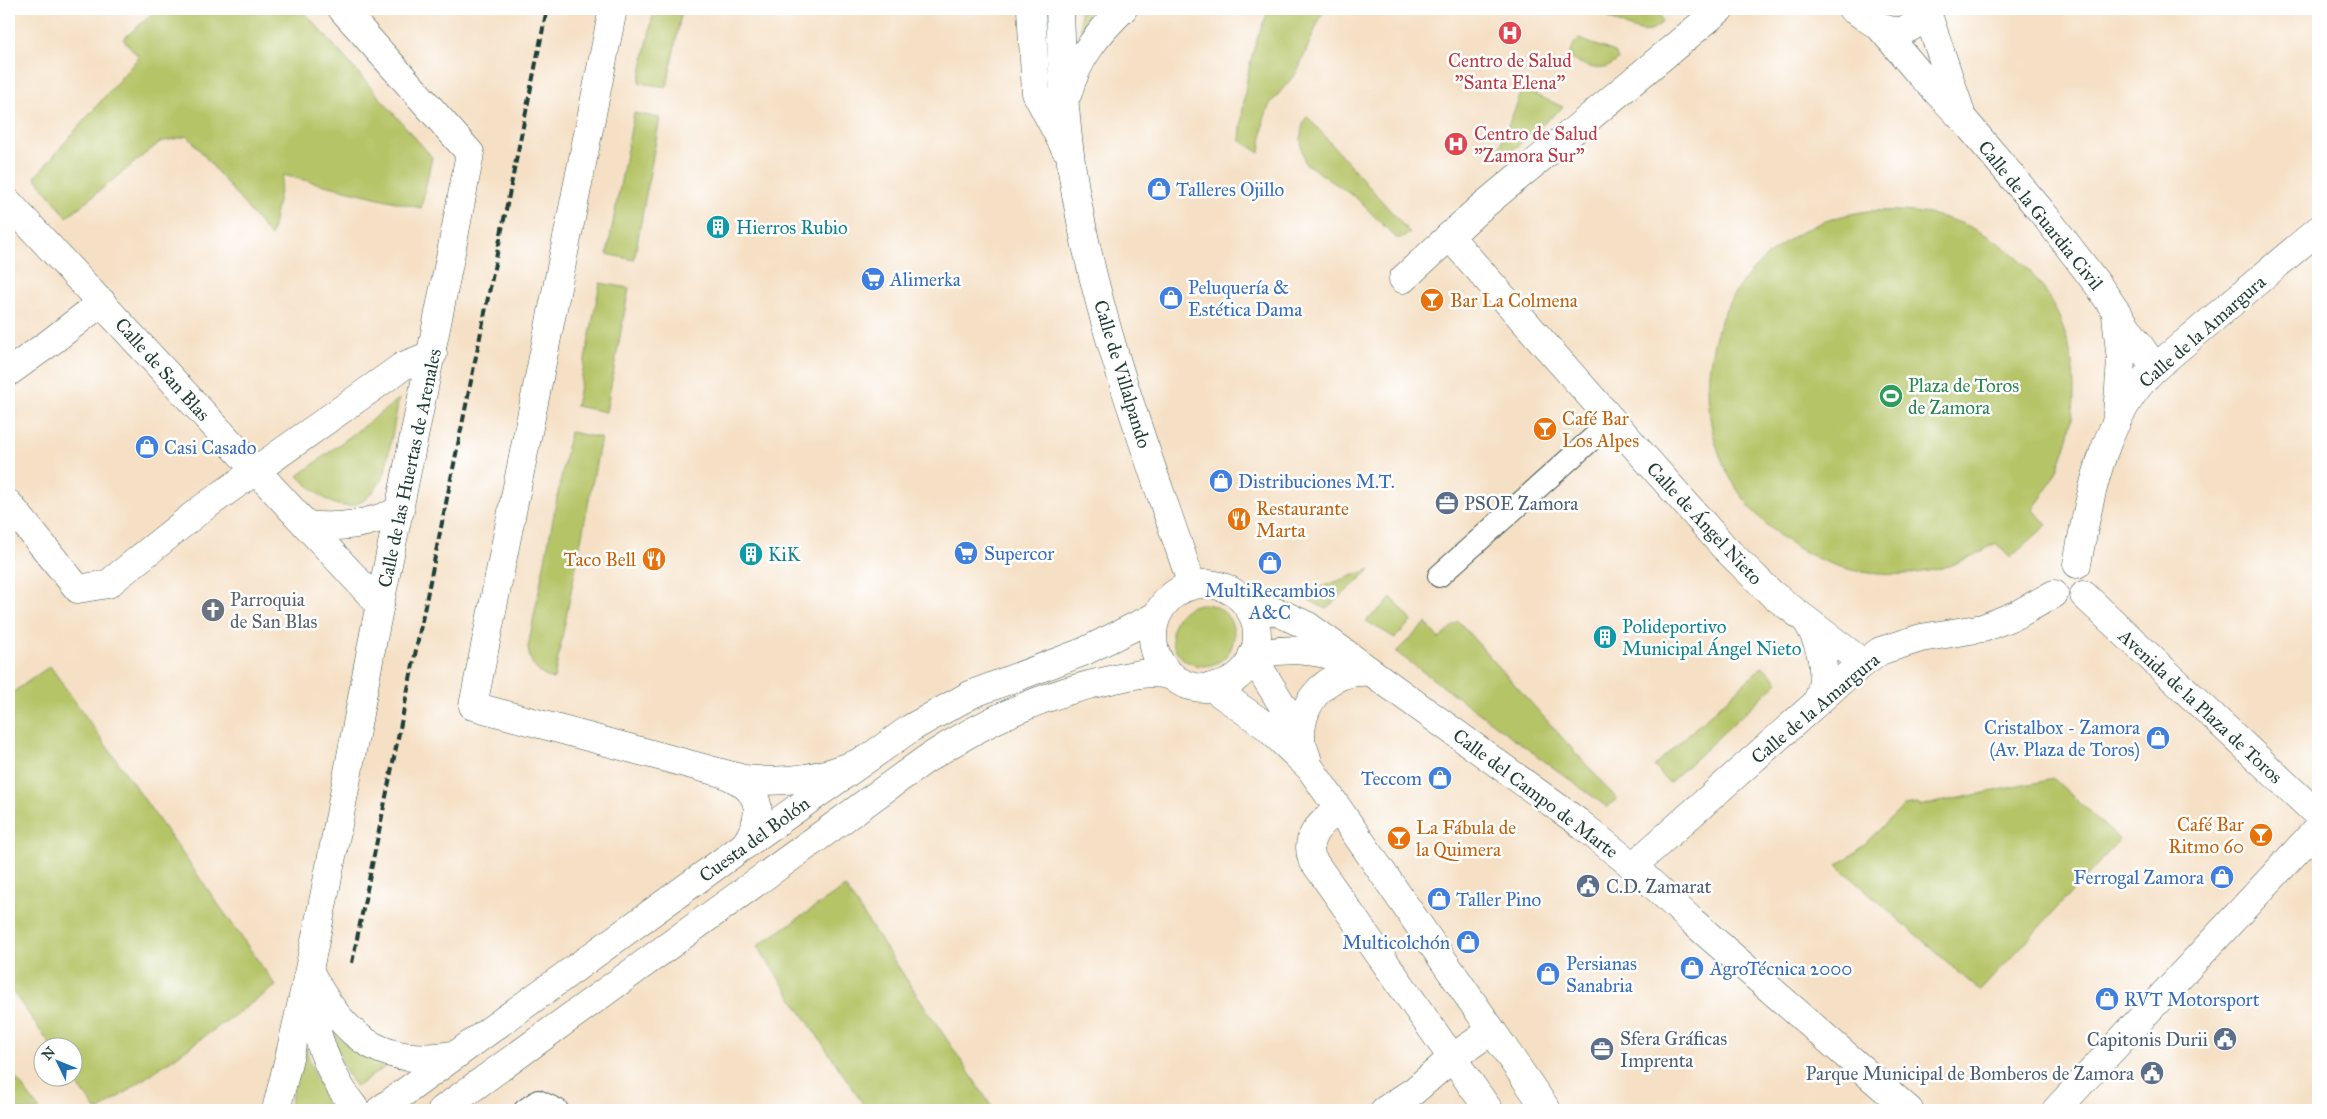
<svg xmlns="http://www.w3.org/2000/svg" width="2327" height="1119" viewBox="0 0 2327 1119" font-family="'IM FELL Great Primer',serif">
<rect width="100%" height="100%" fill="#fff"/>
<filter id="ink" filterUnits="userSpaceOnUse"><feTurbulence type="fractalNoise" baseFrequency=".02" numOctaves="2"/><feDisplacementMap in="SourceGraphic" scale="10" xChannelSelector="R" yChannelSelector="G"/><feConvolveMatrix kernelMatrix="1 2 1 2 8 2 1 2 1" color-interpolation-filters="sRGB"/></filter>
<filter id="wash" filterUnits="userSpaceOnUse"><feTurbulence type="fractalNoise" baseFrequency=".0096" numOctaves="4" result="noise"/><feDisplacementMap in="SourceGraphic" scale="20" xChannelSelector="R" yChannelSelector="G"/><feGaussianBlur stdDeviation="1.12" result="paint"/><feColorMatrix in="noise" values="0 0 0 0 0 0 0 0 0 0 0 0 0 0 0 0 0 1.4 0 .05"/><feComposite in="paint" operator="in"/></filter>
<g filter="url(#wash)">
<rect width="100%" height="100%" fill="#f5e0c5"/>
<!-- green -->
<g fill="#b6c467" stroke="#6a804e">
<polygon points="158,9 302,9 432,157 421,208 283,175 271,237 188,136 160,142 67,217 35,177 139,57 123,39"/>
<polygon points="654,9 682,9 667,87 639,83"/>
<polygon points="1080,9 1106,9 1081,36"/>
<path d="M 1270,9 L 1324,9 L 1297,72 L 1270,104 L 1264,119 L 1260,153 L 1240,140 C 1244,94 1248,50 1270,9 Z"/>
<path d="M 1613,9 L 1654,9 L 1660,13 L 1662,22 C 1649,42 1624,25 1609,18 Z"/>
<path d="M 1579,39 L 1615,52 L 1618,60 C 1600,75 1592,67 1572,60 L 1570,53 L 1575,42 Z"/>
<polygon points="1523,89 1563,107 1507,155 1498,150"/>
<polygon points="634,113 660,118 634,260 607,254"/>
<path d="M 1307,116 L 1410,233 L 1402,238 L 1396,238 L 1355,197 L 1305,163 C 1301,146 1298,131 1307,116 Z"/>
<path d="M 1868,211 C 1899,210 1928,211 1958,222 C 2077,266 2109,412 2033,509 L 2047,525 L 2010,558 L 1996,543 C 1976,555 1956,565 1934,570 C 1802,599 1685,484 1712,353 C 1719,315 1735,285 1764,259 C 1795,231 1826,217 1868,211 Z"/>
<polygon points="600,283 629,288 606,412 576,406"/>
<path d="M 399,399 L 385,472 C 378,491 358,513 335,504 C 321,498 309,486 298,476 Z"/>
<path d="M 570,432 L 601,438 L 554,679 C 537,676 529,662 528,647 Z"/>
<polygon points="1371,569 1326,609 1299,595"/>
<polygon points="1392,598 1412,621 1395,638 1366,621"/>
<circle cx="1203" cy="635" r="31"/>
<polygon points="1458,621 1617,799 1607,807 1396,652 1426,623 1439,639"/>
<polygon points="50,666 276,986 100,1110 96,1110 72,1077 72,1046 51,1046 9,986 9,695"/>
<polygon points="1763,666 1778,682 1669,783 1654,766"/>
<polygon points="2054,779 2120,840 1980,991 1837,865 1856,852 1904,806 1918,804 1919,806"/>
<polygon points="845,887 994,1110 867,1110 757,946"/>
<path d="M 332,1030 C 348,1048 365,1059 389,1064 L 356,1087 C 343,1071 337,1050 332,1030 Z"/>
<polygon points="303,1039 313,1072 331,1105 324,1110 289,1110"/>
<polygon points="9,1069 40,1110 9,1110"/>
</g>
</g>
<g filter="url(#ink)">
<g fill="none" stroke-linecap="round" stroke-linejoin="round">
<!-- pedestrian casing -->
<g stroke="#3f554a" stroke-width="24">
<g id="pedestrian">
<polyline points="1439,576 1612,421"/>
<polyline points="525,1110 538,1101 557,1110"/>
</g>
</g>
<!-- minor casing -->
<g stroke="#3f554a" stroke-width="29">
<g id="minor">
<path d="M 613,9 L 473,706 L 744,779 C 787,784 827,778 866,759"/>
<polyline points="1031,9 1036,93 1065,148"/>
<path d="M 1060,9 C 1062,78 1066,148 1080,216 C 1104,343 1151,463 1192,585"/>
<path d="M 1852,9 C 1864,15 1876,27 1889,30 C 1906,34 1921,24 1925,9"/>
<polyline points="1926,9 1960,110"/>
<polyline points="1879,26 1918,72 1964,120 2042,212 2098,285 2155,368"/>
<path d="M 1068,93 C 1077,59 1098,33 1123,9"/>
<polyline points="9,203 380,605"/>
<polyline points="1449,236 1724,547 1772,594 1863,663"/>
<polyline points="1403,279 1478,210 1720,9"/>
<polyline points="2116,315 2121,361 2117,414"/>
<polyline points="9,372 52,341 102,302"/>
<polyline points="9,504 78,589 108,584 200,510 403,366 433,354"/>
<path d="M 306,525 C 341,529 367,524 400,511"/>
<path d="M 2077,564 C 2090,496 2103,417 2155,368 L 2318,230"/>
<circle cx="1205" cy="636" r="52"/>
<polyline points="2084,595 2318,815"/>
<polyline points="1244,602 1282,614 1308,626 1578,822 1633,866 1693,922 1909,1110"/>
<path d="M 1808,623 C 1822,647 1830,678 1816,703"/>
<path d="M 1252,656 C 1272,689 1295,721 1307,758"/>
<path d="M 1252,656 C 1283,647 1317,649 1347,660"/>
<polyline points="1211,687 1266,726 1310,768 1547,1110"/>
<path d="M 1301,740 C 1300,698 1330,669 1371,672"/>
<path d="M 729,776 C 764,792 764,816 745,845"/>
<path d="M 1338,809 C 1322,823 1304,835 1312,859 L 1489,1110"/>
<polyline points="1633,866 1848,675 1880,651 1921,638 1983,628 2018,614 2054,594"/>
<path d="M 310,972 C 342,1036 382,1069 457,1054"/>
<path d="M 310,988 C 313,1034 328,1074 356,1110"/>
<path d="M 276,1110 C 316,955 343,797 373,639 C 405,477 440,316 470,153 L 342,9"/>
<polyline points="380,1110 745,845 911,728 972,694 1083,652 1156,616"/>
<path d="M 442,1110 L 925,760 C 985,721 1044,693 1115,679 C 1134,675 1153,670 1172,676"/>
<polyline points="1385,1110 1414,1091 1452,1058 1491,1031"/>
<polyline points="2056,1110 2318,828"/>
</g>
</g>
<!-- pedestrian -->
<use href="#pedestrian" stroke="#fff" stroke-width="22"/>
<!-- minor -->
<use href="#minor" stroke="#fff" stroke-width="28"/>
<!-- rail -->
<polyline stroke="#1f3d34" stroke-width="4" stroke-dasharray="8 4" stroke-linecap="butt" points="352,963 547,9"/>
</g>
</g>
<!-- icons -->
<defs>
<g id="hospital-disc" transform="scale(1.25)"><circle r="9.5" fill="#e0444e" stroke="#fff"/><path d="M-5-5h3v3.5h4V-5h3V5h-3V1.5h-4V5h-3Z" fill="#fff"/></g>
<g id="shop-disc" transform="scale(1.25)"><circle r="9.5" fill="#3f7fe0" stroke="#fff"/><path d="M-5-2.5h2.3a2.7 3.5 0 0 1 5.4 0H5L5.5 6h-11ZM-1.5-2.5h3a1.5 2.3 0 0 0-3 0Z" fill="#fff"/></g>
<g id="building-disc" transform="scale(1.25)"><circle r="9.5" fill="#0f9aa8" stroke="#fff"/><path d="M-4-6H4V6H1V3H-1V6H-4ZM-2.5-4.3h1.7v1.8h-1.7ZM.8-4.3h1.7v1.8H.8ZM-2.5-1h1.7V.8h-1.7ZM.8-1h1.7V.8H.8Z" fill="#fff"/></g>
<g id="supermarket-disc" transform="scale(1.25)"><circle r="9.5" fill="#3f7fe0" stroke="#fff"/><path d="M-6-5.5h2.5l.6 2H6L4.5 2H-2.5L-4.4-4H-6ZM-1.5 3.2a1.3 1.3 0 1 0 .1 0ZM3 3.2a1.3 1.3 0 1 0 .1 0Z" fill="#fff"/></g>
<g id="bar-disc" transform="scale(1.25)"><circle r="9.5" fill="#e8710a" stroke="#fff"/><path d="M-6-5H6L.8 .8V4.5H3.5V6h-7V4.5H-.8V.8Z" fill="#fff"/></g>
<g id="stadium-disc" transform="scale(1.25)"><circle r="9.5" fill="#2e9e5b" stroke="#fff"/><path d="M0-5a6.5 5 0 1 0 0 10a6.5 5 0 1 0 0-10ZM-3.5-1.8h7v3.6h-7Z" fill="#fff"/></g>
<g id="office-disc" transform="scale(1.25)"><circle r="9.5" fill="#5c6f8a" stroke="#fff"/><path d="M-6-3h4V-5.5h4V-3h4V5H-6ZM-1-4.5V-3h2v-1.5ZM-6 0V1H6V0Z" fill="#fff"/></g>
<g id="restaurant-disc" transform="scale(1.25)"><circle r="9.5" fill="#e8710a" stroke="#fff"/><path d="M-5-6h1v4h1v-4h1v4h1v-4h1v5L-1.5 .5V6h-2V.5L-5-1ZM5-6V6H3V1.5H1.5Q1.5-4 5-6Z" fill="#fff"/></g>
<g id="church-disc" transform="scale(1.25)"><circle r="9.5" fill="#6b7280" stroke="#fff"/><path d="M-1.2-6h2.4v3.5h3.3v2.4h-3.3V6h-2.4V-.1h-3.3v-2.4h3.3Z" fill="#fff"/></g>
<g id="civic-disc" transform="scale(1.25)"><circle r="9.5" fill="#5c6f8a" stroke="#fff"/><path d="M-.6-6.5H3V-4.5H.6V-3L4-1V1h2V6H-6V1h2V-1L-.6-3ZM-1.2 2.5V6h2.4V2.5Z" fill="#fff"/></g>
</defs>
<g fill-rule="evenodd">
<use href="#hospital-disc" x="1510" y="33"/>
<use href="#hospital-disc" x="1456" y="144"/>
<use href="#shop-disc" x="1159" y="189"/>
<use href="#building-disc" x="718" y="227"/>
<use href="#supermarket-disc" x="873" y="279"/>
<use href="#shop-disc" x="1171" y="298"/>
<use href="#bar-disc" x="1432" y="300"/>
<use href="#stadium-disc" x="1891" y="396"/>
<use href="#bar-disc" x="1545" y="429"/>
<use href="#shop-disc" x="147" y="447"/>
<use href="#shop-disc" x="1221" y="481"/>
<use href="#office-disc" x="1447" y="503"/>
<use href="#restaurant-disc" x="1239" y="519"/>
<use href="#supermarket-disc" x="966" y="553"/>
<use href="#building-disc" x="751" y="554"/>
<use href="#restaurant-disc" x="654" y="559"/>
<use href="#shop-disc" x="1270" y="563"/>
<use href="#church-disc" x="213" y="610"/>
<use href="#building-disc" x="1605" y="637"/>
<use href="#shop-disc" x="2158" y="738"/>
<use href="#shop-disc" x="1440" y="778"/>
<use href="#bar-disc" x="2261" y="835"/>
<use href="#bar-disc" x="1399" y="838"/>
<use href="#shop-disc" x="2222" y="877"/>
<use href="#civic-disc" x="1588" y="886"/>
<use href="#shop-disc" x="1439" y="899"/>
<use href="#shop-disc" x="1468" y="942"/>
<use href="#shop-disc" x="1692" y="968"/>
<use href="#shop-disc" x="1548" y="974"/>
<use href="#shop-disc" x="2107" y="999"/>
<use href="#civic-disc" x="2225" y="1039"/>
<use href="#office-disc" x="1602" y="1049"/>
<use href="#civic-disc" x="2152" y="1073"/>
</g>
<g text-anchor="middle" stroke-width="5" stroke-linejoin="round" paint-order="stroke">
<!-- health labels -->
<g font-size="19" fill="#be3a42" stroke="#fff">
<text x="1510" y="67">Centro de Salud<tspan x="1510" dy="22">"Santa Elena"</tspan></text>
<text x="1474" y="140" text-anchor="start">Centro de Salud<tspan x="1474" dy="22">"Zamora Sur"</tspan></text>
</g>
<!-- shop labels -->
<g font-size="19" fill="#366cbe" stroke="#fff" text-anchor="start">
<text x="1176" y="196">Talleres Ojillo</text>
<text x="890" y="286">Alimerka</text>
<text x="1188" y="294">Peluquería &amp;<tspan x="1188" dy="22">Estética Dama</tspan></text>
<text x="164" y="454">Casi Casado</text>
<text x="1238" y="488">Distribuciones M.T.</text>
<text x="984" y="560">Supercor</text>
<text x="1270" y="597" text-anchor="middle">MultiRecambios<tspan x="1270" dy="22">A&amp;C</tspan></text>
<text x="2140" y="734" text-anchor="end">Cristalbox - Zamora<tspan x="2140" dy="22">(Av. Plaza de Toros)</tspan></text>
<text x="1422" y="785" text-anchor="end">Teccom</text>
<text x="2204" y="884" text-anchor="end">Ferrogal Zamora</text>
<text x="1456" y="906">Taller Pino</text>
<text x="1450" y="949" text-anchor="end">Multicolchón</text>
<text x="1566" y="970">Persianas<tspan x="1566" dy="22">Sanabria</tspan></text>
<text x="1710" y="975">AgroTécnica 2000</text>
<text x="2124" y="1006">RVT Motorsport</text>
</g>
<!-- street labels -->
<g font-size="19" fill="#1f3d34" stroke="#fff">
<text transform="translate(2041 215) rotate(51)" y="7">Calle de la Guardia Civil</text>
<text transform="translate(2202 331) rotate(-41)" y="7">Calle de la Amargura</text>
<text transform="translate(163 369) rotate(48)" y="7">Calle de San Blas</text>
<text transform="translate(1123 374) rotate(73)" y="7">Calle de Villalpando</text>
<text transform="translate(409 468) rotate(-78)" y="7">Calle de las Huertas de Arenales</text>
<text transform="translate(1705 523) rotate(47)" y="7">Calle de Ángel Nieto</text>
<text transform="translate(2201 706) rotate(43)" y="7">Avenida de la Plaza de Toros</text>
<text transform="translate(1815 708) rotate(-40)" y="7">Calle de la Amargura</text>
<text transform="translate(1536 793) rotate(37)" y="7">Calle del Campo de Marte</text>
<text transform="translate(754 839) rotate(-36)" y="7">Cuesta del Bolón</text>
</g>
<!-- culture labels -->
<g font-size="19" fill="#0d838f" stroke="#fff" text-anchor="start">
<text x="736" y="234">Hierros Rubio</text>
<text x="768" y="561">KiK</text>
<text x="1622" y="633">Polideportivo<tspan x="1622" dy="22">Municipal Ángel Nieto</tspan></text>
</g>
<!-- food labels -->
<g font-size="19" fill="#c56008" stroke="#fff" text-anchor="start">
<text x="1450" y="307">Bar La Colmena</text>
<text x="1562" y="425">Café Bar<tspan x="1562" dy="22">Los Alpes</tspan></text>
<text x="1256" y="515">Restaurante<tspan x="1256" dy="22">Marta</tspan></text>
<text x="636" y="566" text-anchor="end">Taco Bell</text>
<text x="2244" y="831" text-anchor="end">Café Bar<tspan x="2244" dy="22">Ritmo 60</tspan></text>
<text x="1416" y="834">La Fábula de<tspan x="1416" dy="22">la Quimera</tspan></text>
</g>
<!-- leisure labels -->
<g font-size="19" fill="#27864d" stroke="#fff" text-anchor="start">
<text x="1908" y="392">Plaza de Toros<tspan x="1908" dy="22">de Zamora</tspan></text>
</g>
<!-- service labels -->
<g font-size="19" fill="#4e5e75" stroke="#fff" text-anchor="start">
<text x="1464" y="510">PSOE Zamora</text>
<text x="1606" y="893">C.D. Zamarat</text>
<text x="1620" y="1045">Sfera Gráficas<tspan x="1620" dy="22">Imprenta</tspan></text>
<text x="2208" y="1046" text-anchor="end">Capitonis Durii</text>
<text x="2134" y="1080" text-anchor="end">Parque Municipal de Bomberos de Zamora</text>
</g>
<!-- worship labels -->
<g font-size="19" fill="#5b616d" stroke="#fff" text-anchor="start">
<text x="230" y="606">Parroquia<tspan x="230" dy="22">de San Blas</tspan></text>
</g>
</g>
<!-- margin -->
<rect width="2327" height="1119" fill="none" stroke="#fff" stroke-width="30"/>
<!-- north arrow -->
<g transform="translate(58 1062) rotate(313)"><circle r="24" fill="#ffffff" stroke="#a5b1ae"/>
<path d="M0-4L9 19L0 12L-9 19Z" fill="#1f6fb2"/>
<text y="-8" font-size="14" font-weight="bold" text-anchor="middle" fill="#1f3d34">N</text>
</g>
</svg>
